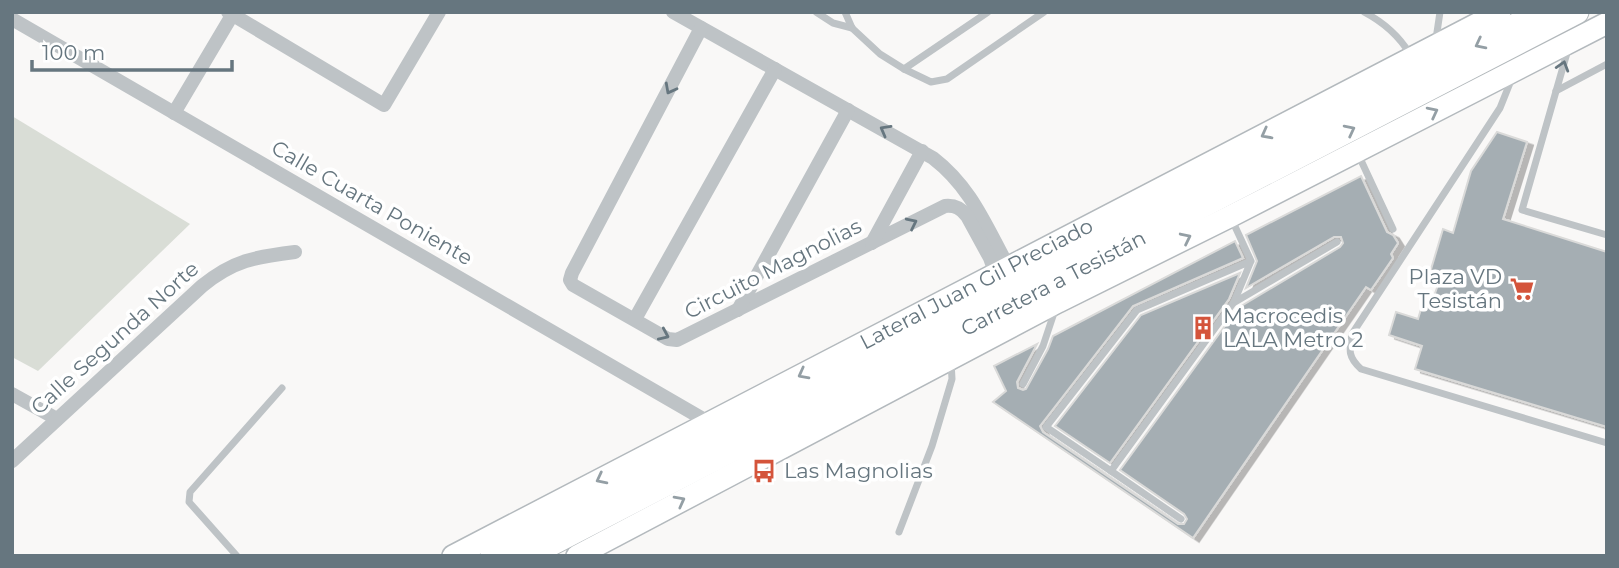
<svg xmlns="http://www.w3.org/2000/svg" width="1619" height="568" viewBox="0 0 1619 568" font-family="Montserrat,sans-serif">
<defs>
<filter id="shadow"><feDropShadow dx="6" dy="3.5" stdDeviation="0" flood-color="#0004"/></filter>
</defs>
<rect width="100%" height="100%" fill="#f9f8f7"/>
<!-- green -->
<polygon fill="#d9ddd6" points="12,116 190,224 38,371 12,357"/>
<!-- building -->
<g fill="#a5aeb3" stroke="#dadad9" stroke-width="2" filter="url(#shadow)">
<polygon points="1497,132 1527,142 1503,219 1607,252 1607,427 1415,369 1422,346 1389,335 1396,312 1418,319 1424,299 1432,302 1440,279 1429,276 1443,229 1453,233 1471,171"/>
<polygon points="1361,176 1387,232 1393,235 1398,243 1391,254 1393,258 1371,290 1366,287 1193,538 993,402 1006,391 994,366 1037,344 1017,382 1018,388 1023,390 1026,389 1048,349 1053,336 1235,241 1243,258 1133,306 1040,426 1043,432 1178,524 1184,524 1187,519 1184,514 1120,470 1238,308 1340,247 1343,243 1341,237 1334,237 1246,288 1257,261 1246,235"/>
<polygon points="1240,273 1229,299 1110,463 1055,426 1141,315"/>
</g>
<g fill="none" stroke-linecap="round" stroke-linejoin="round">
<!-- secondary casing -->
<g stroke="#b3b9bd" stroke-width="24">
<g id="secondary">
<path id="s1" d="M 453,556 L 1500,12"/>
<polyline points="577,556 1058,302 1231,216 1607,23"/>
</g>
</g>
<!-- primary casing -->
<g stroke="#b2b8bb" stroke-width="25">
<g id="primary">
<polyline points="492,556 1541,12"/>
<path id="s2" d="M 528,556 L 1577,12"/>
</g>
</g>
<!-- service -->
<g stroke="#bec3c6" stroke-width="7">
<polyline points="816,12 833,23 852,28"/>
<polyline points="845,12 852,28 880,54 904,69 931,82 947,79 1044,12"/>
<path d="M 1364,12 C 1383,22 1399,36 1410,54"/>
<polyline points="1436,39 1440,12"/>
<polyline points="1569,46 1522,210 1607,235"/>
<polyline points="904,69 988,12"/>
<path d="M 1512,78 L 1500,108 L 1352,334 C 1349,351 1348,357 1361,369 L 1607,443"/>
<polyline points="1556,91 1607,64"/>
<polyline points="1358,154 1393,229"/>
<polyline points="1232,220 1251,261 1234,302 1111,471 1046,427 1137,310 1251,261"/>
<polyline points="1235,302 1337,242"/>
<polyline points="1023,384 1043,346 1055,310"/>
<polyline points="1111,471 1181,519"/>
<polyline points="899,532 932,446 952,379 951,362"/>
<polyline points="237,556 189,502 190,492 282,388"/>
</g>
<!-- minor -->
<g stroke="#bec3c6" stroke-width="14">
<polyline points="228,12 384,105 439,12"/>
<path d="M 673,12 L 933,158 C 972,188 986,227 1009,268"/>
<polyline points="12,19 710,423"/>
<path d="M 701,28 L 572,273 L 570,280 L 573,285 L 668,339 L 677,340 L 945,206 C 955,205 961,208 967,216 L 990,258 L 996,275"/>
<polyline points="174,113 234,12"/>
<polyline points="872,243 922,151"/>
<polyline points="738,310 848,110"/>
<polyline points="635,319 775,69"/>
<polyline points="12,394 57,419"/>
<path d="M 12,461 L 202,286 C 234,260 255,257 295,252"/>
</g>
<!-- secondary -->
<use href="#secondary" stroke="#fff" stroke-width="21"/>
<!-- primary -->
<use href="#primary" stroke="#fff" stroke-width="23"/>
</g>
<!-- one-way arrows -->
<defs><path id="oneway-chevron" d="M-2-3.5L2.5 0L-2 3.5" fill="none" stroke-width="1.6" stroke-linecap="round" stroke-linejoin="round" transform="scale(1.75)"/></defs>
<g stroke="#949fa5">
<use href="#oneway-chevron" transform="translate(1480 44) rotate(153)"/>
<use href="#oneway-chevron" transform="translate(1433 112) rotate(-27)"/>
<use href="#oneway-chevron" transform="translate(1350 130) rotate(-27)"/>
<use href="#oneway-chevron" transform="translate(1266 134) rotate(152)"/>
<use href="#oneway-chevron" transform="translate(1186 238) rotate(-26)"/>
<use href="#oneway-chevron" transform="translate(803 374) rotate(152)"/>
<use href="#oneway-chevron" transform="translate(601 479) rotate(153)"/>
<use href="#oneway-chevron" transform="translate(680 501) rotate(-28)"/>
</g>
<g stroke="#66767f">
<use href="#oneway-chevron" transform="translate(1563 66) rotate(-73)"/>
<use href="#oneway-chevron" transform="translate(670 89) rotate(118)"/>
<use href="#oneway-chevron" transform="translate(885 130) rotate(-151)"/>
<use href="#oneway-chevron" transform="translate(912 223) rotate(-26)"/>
<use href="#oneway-chevron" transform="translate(664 335) rotate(24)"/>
</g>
<!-- icons -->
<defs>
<g id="supermarket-bare" transform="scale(1.89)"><path d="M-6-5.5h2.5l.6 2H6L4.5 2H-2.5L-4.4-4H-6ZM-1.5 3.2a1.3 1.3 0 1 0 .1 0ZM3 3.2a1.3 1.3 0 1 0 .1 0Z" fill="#d4543b" stroke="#fff" stroke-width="2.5" paint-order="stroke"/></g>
<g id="building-bare" transform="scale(1.89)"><path d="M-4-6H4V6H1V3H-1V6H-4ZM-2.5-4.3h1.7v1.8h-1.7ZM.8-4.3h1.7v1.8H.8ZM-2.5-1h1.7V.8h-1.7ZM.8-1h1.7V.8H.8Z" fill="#d4543b" stroke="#fff" stroke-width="2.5" paint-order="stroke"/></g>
<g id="bus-bare" transform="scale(1.89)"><path d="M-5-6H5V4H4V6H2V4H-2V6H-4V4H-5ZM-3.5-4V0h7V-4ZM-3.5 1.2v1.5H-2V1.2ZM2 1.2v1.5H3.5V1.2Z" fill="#d4543b" stroke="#fff" stroke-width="2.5" paint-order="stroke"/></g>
</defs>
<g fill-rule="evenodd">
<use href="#supermarket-bare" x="1522" y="289"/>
<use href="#building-bare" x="1203" y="328"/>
<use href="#bus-bare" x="764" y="471"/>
</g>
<g text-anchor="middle" stroke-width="7" stroke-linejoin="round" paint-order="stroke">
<!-- street labels -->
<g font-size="21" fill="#66767f" stroke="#fff">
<text transform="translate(372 203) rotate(30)" y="7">Calle Cuarta Poniente</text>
<text transform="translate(773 269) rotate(-27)" y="7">Circuito Magnolias</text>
<text dy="7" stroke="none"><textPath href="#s1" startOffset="590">Lateral Juan Gil Preciado</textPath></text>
<text dy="7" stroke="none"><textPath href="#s2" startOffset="592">Carretera a Tesistán</textPath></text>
<text transform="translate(115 338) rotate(-42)" y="7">Calle Segunda Norte</text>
</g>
<!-- poi labels -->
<g font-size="21" fill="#66767f" stroke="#fff" text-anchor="start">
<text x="1502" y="284" text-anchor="end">Plaza VD<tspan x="1502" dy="24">Tesistán</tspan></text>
<text x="1223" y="323">Macrocedis<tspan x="1223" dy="24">LALA Metro 2</tspan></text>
<text x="784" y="478">Las Magnolias</text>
</g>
</g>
<!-- border -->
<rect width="1619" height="568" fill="none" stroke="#66767f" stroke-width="28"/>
<!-- scale -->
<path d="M32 60v10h200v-10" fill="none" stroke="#66767f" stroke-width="3.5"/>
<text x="42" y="60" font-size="21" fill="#66767f" stroke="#ffffff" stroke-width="5" paint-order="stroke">100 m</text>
</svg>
